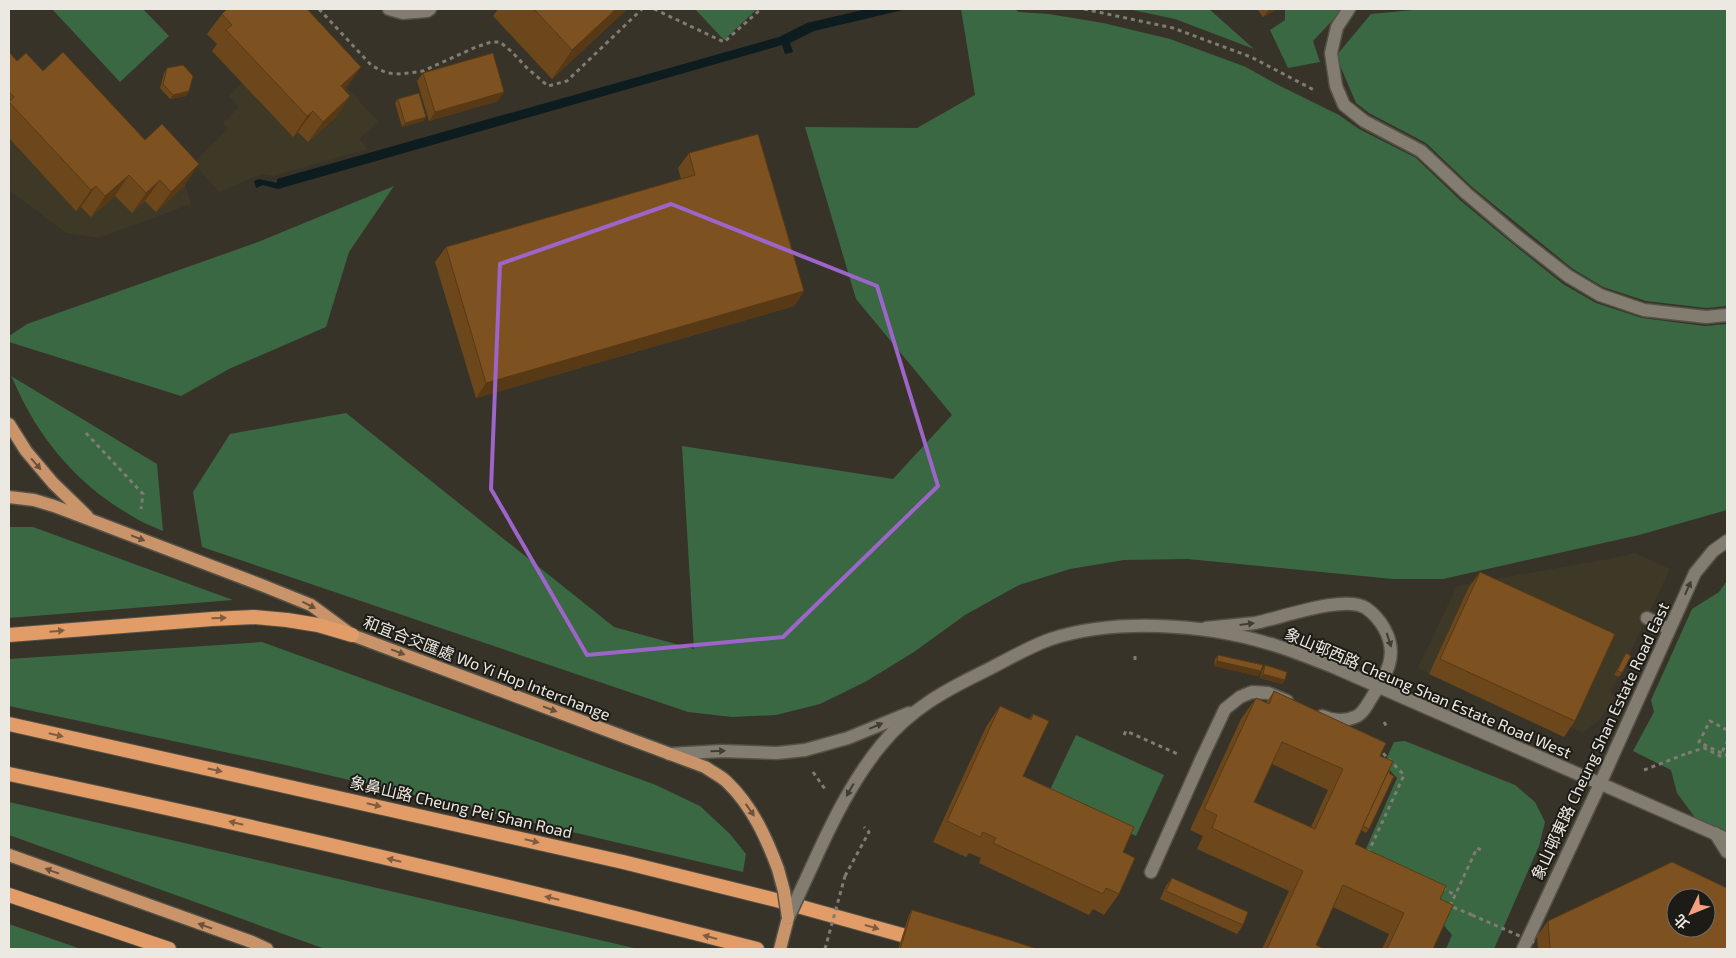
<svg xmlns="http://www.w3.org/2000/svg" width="1736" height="958" viewBox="0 0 1736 958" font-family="'Exo 2','Noto Sans TC',sans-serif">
<rect width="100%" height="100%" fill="#373328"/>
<!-- built -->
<g fill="#3e3826">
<polygon points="235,9 273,9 378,121 359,139 368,149 273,176 261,174 219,192 193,163 228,129 223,123 239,107 229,96 242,83 212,51 218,45 207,34"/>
<polygon points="9,76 147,144 185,185 191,204 99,238 66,233 9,190"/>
<polygon points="1635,553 1670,569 1611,692 1614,696 1606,711 1597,722 1583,733 1569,727 1564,737 1418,668 1457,586 1613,558"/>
</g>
<!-- green -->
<g fill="#3a6843">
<polygon points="52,9 143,9 169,36 120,82"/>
<polygon points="695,9 757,9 724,40"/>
<polygon points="961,9 1014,9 1019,12 1049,14 1103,23 1170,39 1246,67 1278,85 1339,115 1359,129 1416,158 1461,201 1513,244 1563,284 1596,303 1642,318 1705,326 1727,324 1727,510 1639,535 1443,579 1393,579 1188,559 1124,560 1070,569 1019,585 965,615 914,652 865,682 820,704 776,715 732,717 688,712 202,547 193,492 230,434 346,413 614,627 694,649 682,446 893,479 952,415 856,299 805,127 917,128 975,95"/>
<polygon points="1128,9 1209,9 1254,49 1175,19"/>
<polygon points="1285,9 1343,9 1313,41 1320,62 1288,68 1270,30 1285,20"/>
<polygon points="1423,9 1727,9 1727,306 1706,308 1646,301 1603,287 1573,269 1472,187 1426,143 1369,113 1356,103 1336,56 1371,14"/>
<polygon points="394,186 349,252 326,327 229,369 181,396 9,342 9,336 27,324 258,242"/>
<path d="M 11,376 L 157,464 L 163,531 C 152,526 141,522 132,516 C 89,492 51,453 28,410 C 21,399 17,387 11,376 Z"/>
<polygon points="9,527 33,527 233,600 9,618"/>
<polygon points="1727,581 1727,855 1720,852 1677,793 1671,770 1633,751 1654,712 1651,700 1692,609 1719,592"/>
<polygon points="262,642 656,785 700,806 730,834 746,854 743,872 281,764 9,706 9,659"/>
<polygon points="1076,735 1164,775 1136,836 1048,794"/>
<polygon points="1405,741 1515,785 1535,802 1545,822 1539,846 1494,949 1446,949 1452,935 1436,916 1358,867 1397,778 1384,764 1394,742"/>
<polygon points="9,802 638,949 325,949 9,835"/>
<polygon points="9,924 81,949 9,949"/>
</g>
<!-- water -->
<polygon fill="#0d1c1e" points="867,9 907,9 814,31 790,43 793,52 785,54 782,45 278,189 263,185 256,188 254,181 259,179 277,183 277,179 779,37 807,23"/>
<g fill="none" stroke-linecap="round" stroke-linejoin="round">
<!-- service casing -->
<g stroke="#545147" stroke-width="15">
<g id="service">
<polyline points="389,9 403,13 427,11 430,9"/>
<polyline points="1349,9 1337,27 1331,53 1336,86 1344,105 1364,121 1421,151 1467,194 1518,237 1568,276 1600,295 1644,310 1706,317 1727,315"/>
<polyline points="1647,618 1669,629"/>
<path d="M 1206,628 C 1222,626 1239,625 1255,623 C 1281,618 1344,594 1366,608 C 1373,613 1380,621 1384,628 C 1399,654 1387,674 1372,697 C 1367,705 1363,714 1355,717 C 1343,722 1333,721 1322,716"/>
<polyline points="1201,760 1225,709 1240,697 1252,692 1268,693 1287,701"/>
<polyline points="1715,833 1727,852"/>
</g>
</g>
<!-- pedestrian casing -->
<g stroke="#545147" stroke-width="15">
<polyline id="pedestrian" points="1151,872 1201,760"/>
</g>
<!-- minor casing -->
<g stroke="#545147" stroke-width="15">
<g id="minor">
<polyline points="669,754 722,751 777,753 805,750 848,738 909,713"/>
<path d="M 813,864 C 832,822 853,779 882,744 C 911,709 944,691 983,672 C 1005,661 1028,647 1051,639 C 1115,618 1203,624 1267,643 C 1289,649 1310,658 1331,666 L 1727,839"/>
<polyline points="1523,949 1600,784 1695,573 1713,551 1727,541"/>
</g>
</g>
<!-- primary casing -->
<g stroke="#545147" stroke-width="15">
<g id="primary">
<polyline points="9,424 26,451 53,483 87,516"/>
<path d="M 9,497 L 34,500 L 54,506 L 264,586 L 311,605 L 352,635 L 705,767 C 712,772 721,776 727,782 C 752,806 766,837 778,869"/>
<polyline points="9,855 252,942 267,949"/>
<polyline points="780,949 788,918"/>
</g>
</g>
<!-- trunk casing -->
<g stroke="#545147" stroke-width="16">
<g id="trunk">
<polyline points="9,635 212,619 254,617 287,620 318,625 352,635"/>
<polyline points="9,724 623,862 776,900 902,935"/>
<path d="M 9,774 C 259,827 509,885 757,949"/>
<polyline points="9,895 169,949"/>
</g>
</g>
<!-- path -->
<g stroke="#807c73" stroke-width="3" stroke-dasharray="4 4" stroke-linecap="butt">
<polyline points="319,9 372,66 387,73 401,74 423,71 476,47 491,42 500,42 512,52 527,68 548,86 567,81 642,9"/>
<polyline points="654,9 724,42 761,9"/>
<polyline points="1084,9 1173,28 1251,57 1314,90"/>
<polyline points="86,433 143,494 141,509"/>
<polyline points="1135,656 1135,662"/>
<polyline points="1384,722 1387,727"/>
<polyline points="1727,730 1710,721 1699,742 1725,755 1727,755"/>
<polyline points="1124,735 1126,731 1180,755"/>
<polyline points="1644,770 1688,753"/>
<polyline points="813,772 825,789"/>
<polyline points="1368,853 1404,775 1380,750"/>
<polyline points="845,876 869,832 864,827"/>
<polyline points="1442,888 1455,895"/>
<polyline points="1472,915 1450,906 1477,848 1483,851"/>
</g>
<!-- service -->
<use href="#service" stroke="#827d70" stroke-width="12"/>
<!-- pedestrian -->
<use href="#pedestrian" stroke="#827d70" stroke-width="12"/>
<!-- minor -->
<use href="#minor" stroke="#827d70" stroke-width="12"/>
<!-- primary -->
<use href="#primary" stroke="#c9946a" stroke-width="12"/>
<!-- trunk -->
<use href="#trunk" stroke="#e19c68" stroke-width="14"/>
<!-- minor-bridge casing -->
<g stroke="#545147" stroke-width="15" stroke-linecap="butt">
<polyline id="minor-bridge" points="788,918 813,864"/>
</g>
<!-- primary-bridge casing -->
<g stroke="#545147" stroke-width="15" stroke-linecap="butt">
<polyline id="primary-bridge" points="778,869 784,891 788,918"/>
</g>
<!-- path-bridge -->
<g stroke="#807c73" stroke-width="3" stroke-dasharray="4 4" stroke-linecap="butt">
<polyline points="1688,753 1704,748 1720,756 1727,742"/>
<polyline points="1472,915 1538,944"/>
<polyline points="825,949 845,876"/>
</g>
<!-- minor-bridge -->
<use href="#minor-bridge" stroke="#827d70" stroke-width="12"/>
<!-- primary-bridge -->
<use href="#primary-bridge" stroke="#c9946a" stroke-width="12"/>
</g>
<!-- wall -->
<g fill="#6c471c" fill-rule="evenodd">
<polygon points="498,9 627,9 552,79 493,16"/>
<polygon points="1257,9 1277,9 1263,17"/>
<polygon points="222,14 361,67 344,89 350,96 336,117 308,142 298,132 293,137 212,51 217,44 207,34"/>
<polygon points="9,52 17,61 185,185 156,212 145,201 132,213 115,196 91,217 81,207 76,211 9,138"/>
<polygon points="167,68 189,91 186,96 170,99 160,88 164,73"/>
<polygon points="423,73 498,101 429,121 417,81"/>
<polygon points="398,99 426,117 423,121 402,127 395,103"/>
<polygon points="689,153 804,291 794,306 476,398 435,262 446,247 681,179 678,168"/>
<polygon points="1480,572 1575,721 1564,737 1429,674 1469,587"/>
<polygon points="1626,653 1622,673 1619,677 1614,675"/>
<polygon points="1218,655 1261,671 1258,676 1214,666 1215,659"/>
<polygon points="1265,665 1285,680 1282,684 1260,678 1262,670"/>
<path d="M 1274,691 L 1380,756 L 1389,770 L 1369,829 L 1366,833 L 1361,830 L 1355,844 L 1440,899 L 1433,949 L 1382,949 L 1389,934 L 1333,907 L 1316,945 L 1324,949 L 1262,949 L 1289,891 L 1197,849 L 1203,836 L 1190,830 L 1241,719 L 1256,698 L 1266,703 ZM 1272,764 L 1328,790 L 1311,827 L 1254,802 Z"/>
<polygon points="1000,706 1029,719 1033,714 1023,776 1123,852 1119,894 1104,915 1093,909 1089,915 979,863 981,858 969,853 966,857 933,842 986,727"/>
<polygon points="1172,878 1243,925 1237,934 1160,899 1166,886"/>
<polygon points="912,910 1037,949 898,949 909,915"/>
<polygon points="1548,921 1727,949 1538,949 1537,936"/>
</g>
<!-- shaded-wall -->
<g fill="#583916">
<polygon points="616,9 627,9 552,79 572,50"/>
<polygon points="1269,9 1277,9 1263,17"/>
<polygon points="361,67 347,87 326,107 341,86"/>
<polygon points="189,91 186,96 170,99 173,95"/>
<polygon points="504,92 498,101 429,121 435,112"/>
<polygon points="350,96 336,117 308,142 323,122"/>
<polygon points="313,111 298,132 293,137 307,116"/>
<polygon points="426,117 423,121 402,127 405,123"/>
<polygon points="199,164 185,185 156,212 171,192"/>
<polygon points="129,175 115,196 91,217 105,196"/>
<polygon points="160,180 145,201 132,213 146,193"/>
<polygon points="96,186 81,207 76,211 91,190"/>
<polygon points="804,291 794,306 476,398 486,383"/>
<polygon points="1217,661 1261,671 1258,676 1214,666"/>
<polygon points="1263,674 1285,680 1282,684 1260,678"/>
</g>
<!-- building -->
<g fill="#7d5220" stroke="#583916" fill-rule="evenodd">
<polygon points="227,9 307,9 361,67 341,86 350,96 323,122 313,111 307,116 226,30 232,25 222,14"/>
<polygon points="534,9 616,9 572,50"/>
<polygon points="9,52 17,61 26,53 43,71 63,52 145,140 162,124 199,164 171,192 160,180 146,193 129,175 105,196 96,186 91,190 9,102 14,97 9,92"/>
<polygon points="493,53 504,92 435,112 423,73"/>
<polygon points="183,65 193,76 189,91 173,95 163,84 167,68"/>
<polygon points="419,93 426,117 405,123 398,99"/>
<polygon points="758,134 804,291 486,383 446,247 695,175 689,153"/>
<polygon points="1480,572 1615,634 1575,721 1440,659"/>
<polygon points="1626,653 1631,656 1622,673 1617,671"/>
<polygon points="1218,655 1263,665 1261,671 1217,661"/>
<polygon points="1265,665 1287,672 1285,680 1263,674"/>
<path d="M 1274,691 L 1386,743 L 1380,756 L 1393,761 L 1355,844 L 1446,886 L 1440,899 L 1453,905 L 1433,949 L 1387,949 L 1404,913 L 1343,885 L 1316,945 L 1324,949 L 1267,949 L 1303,871 L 1212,828 L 1217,815 L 1204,809 L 1256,698 L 1269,704 ZM 1282,742 L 1343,769 L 1315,829 L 1254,802 Z"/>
<polygon points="1000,706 1031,720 1033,714 1049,721 1023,776 1134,827 1123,852 1135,858 1119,894 1106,888 1103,894 993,843 996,838 983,832 980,837 947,821"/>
<polygon points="1389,770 1390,774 1394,776 1369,829 1363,826"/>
<path d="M 1672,862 L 1727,888 L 1727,949 L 1550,949 L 1548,921 ZM 1676,898 L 1706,898 L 1706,928 L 1676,928 Z"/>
<polygon points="1172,878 1248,912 1243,925 1166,891"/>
<polygon points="912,910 1016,942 1037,949 900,949"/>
</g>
<!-- one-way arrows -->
<defs><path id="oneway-solid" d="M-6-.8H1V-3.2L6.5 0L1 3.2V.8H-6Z" transform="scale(1.25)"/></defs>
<g fill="#6a513c">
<use href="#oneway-solid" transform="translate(36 464) rotate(49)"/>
<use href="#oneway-solid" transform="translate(138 538) rotate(21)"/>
<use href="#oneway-solid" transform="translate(309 605) rotate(27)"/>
<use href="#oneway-solid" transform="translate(398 652) rotate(21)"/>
<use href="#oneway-solid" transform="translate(550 709) rotate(21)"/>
<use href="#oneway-solid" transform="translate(750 810) rotate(55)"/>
<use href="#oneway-solid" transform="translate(52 871) rotate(-160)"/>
<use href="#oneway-solid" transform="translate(205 926) rotate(-161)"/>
</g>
<g fill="#403d36">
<use href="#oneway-solid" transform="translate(1688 588) rotate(-66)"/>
<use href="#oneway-solid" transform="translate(1247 624) rotate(-7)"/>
<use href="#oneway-solid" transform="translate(1389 640) rotate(72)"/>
<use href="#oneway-solid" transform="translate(876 726) rotate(-23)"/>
<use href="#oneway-solid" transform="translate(718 751) rotate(-2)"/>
<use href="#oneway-solid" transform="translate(850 790) rotate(120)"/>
</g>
<g fill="#7f5c3f">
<use href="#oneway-solid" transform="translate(219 618) rotate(-2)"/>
<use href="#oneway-solid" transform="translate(57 631) rotate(-5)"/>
<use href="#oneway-solid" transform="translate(56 735) rotate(13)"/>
<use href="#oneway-solid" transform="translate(215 770) rotate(12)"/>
<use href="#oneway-solid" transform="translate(374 805) rotate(13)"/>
<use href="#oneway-solid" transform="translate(236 823) rotate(-167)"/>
<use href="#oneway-solid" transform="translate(532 841) rotate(13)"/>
<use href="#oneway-solid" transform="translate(394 860) rotate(-167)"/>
<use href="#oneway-solid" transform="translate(552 898) rotate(-167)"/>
<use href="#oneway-solid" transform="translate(872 927) rotate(16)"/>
<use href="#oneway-solid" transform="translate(710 937) rotate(-165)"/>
</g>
<!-- marked area -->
<path fill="none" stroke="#9d65ca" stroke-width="4" stroke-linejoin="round" d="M 671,204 L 877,286 L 938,486 L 783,637 L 587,655 L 491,489 L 500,264 Z"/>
<g text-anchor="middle" stroke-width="4" stroke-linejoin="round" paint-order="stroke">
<!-- street labels -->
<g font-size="16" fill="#ece9e2" stroke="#1d1b16">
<text transform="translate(487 668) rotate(21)" y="6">和宜合交匯處 Wo Yi Hop Interchange</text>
<text transform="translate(1428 693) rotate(23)" y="6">象山邨西路 Cheung Shan Estate Road West</text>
<text transform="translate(1600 741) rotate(-65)" y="6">象山邨東路 Cheung Shan Estate Road East</text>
<text transform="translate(461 807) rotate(13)" y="6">象鼻山路 Cheung Pei Shan Road</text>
</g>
</g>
<!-- border -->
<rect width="1736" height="958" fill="none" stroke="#ece9e2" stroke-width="20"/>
<!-- north arrow -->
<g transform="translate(1691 913) rotate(227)"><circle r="24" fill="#1d1b16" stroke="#706d68"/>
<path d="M0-4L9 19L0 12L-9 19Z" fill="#f2a080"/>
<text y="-8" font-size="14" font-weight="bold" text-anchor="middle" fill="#ece9e2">北</text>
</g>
</svg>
